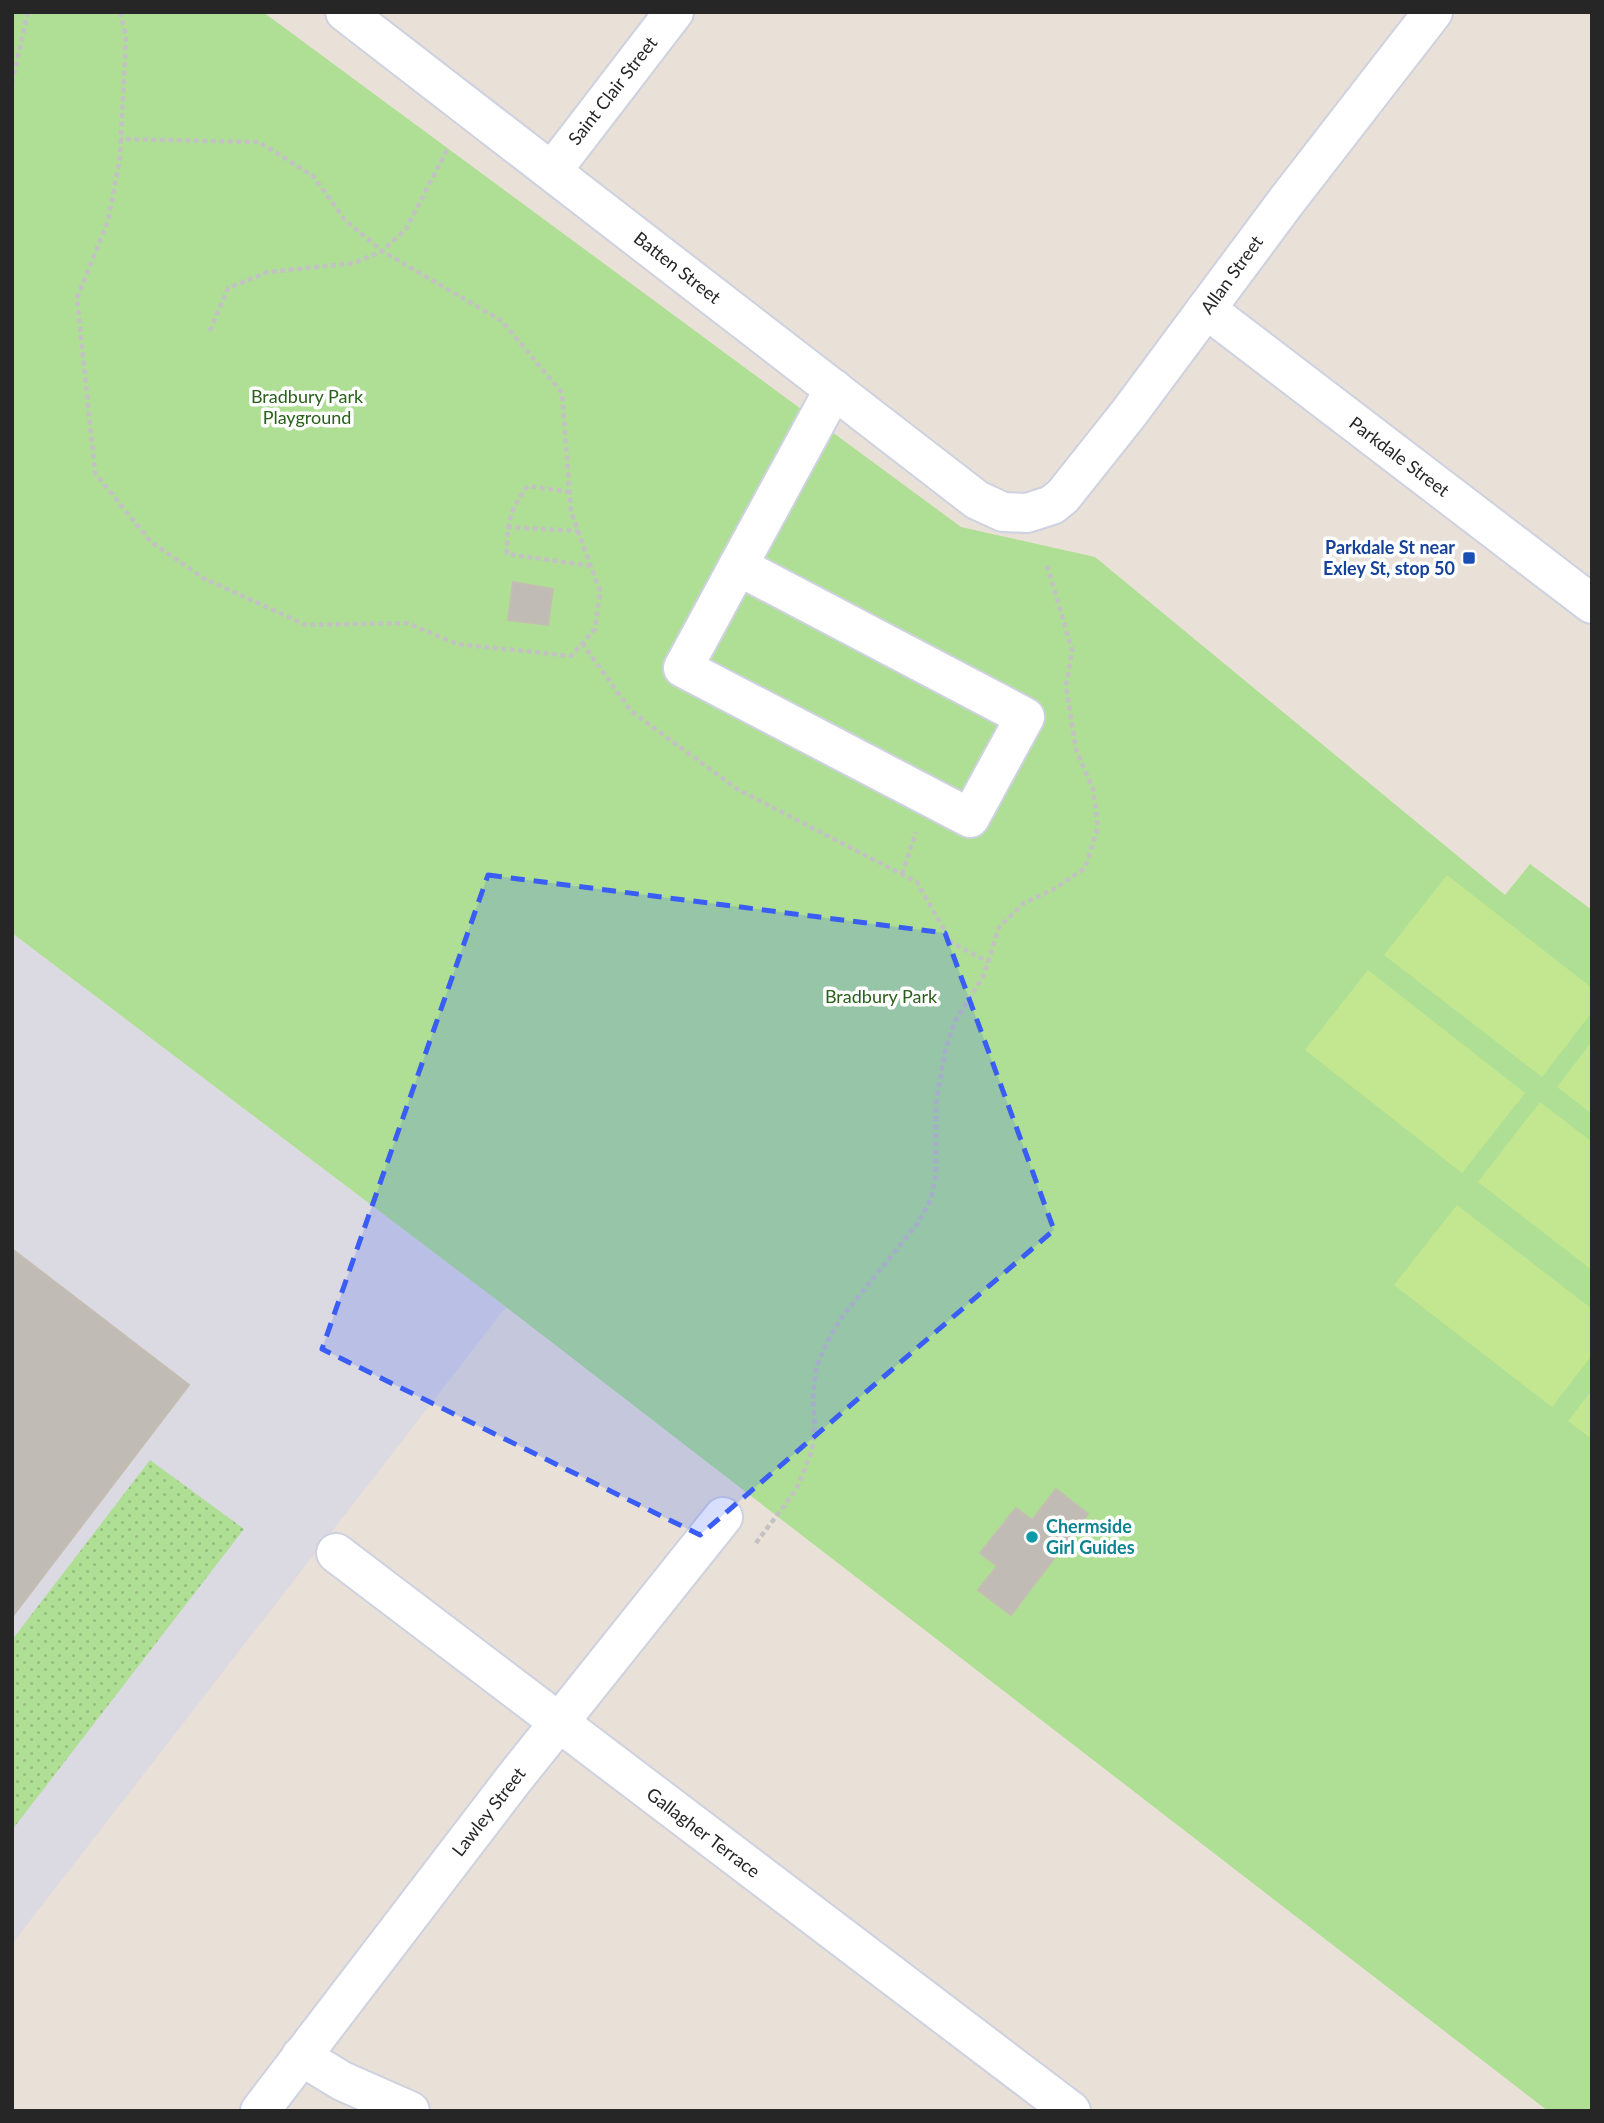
<svg xmlns="http://www.w3.org/2000/svg" width="1604" height="2123" viewBox="0 0 1604 2123" font-family="Lato,sans-serif">
<defs>
<pattern id="grass-dots" width="8" height="8" patternUnits="userSpaceOnUse" patternTransform="scale(1.75)"><rect width="8" height="8" fill="#afdf94"/><path d="M2 2h.1M6 6h.1" fill="none" stroke="#96bf7f" stroke-width="1.8" stroke-linecap="round"/></pattern>
</defs>
<rect width="100%" height="100%" fill="#e9e1d8"/>
<!-- industrial -->
<polygon fill="#dbd9e1" points="12,933 506,1307 12,1944"/>
<!-- grass -->
<polygon fill="url(#grass-dots)" points="150,1460 244,1529 12,1830 12,1640"/>
<!-- park -->
<polygon fill="#afdf94" points="12,12 263,12 961,527 1095,557 1505,895 1530,864 1592,910 1592,2111 1548,2111 506,1307 12,933"/>
<!-- pitch -->
<g fill="#c3e790">
<polygon points="1447,875 1592,988 1592,1012 1542,1077 1384,955"/>
<polygon points="1368,970 1525,1093 1462,1173 1305,1050"/>
<polygon points="1592,1041 1592,1114 1557,1087"/>
<polygon points="1540,1102 1592,1142 1592,1270 1478,1182"/>
<polygon points="1457,1205 1592,1309 1592,1355 1552,1407 1394,1285"/>
<polygon points="1592,1390 1592,1439 1568,1421"/>
</g>
<!-- building -->
<g fill="#c1bbb5" stroke="#c4bdb2" stroke-width="2">
<polygon points="513,582 553,589 548,625 508,620"/>
<polygon points="12,1249 189,1385 12,1617"/>
<polygon points="1056,1489 1088,1514 1011,1615 978,1590 997,1566 980,1553 1016,1508 1032,1520"/>
</g>
<g fill="none" stroke-linecap="round" stroke-linejoin="round">
<!-- minor casing -->
<g stroke="#cdd1e0" stroke-width="42">
<g id="minor">
<polyline points="345,12 977,500 1003,512 1027,513 1052,505 1063,496 1129,413 1285,203 1433,12"/>
<polyline points="552,171 674,12"/>
<polyline points="1206,309 1592,604"/>
<polygon points="738,566 1025,717 970,818 683,668"/>
<polyline points="738,566 834,389"/>
<polyline points="336,1553 1071,2111"/>
<polyline points="301,2056 342,2081 410,2111"/>
<polyline points="260,2111 513,1780 723,1517"/>
</g>
</g>
<!-- path -->
<g stroke="#c2c2c2" stroke-width="4.5" stroke-dasharray="5 3.5" stroke-linecap="butt">
<polyline points="120,12 126,36 120,158 108,221 77,298 95,473 150,541 203,578 306,625 407,623 457,644 571,656 595,629 600,591 571,512 562,393 502,321 382,251 345,220 313,176 259,142 120,139"/>
<polyline points="12,83 28,12"/>
<polyline points="210,331 228,288 268,272 354,263 382,251 406,229 447,150"/>
<path d="M 570,492 L 528,486 C 509,510 507,524 507,554 L 591,566"/>
<polyline points="507,527 578,531"/>
<polyline points="582,643 631,711 737,789 917,882 951,942 988,962"/>
<polyline points="902,874 916,832"/>
<polyline points="756,1543 796,1490 812,1451 815,1426 813,1398 816,1368 829,1338 842,1317 918,1223 931,1199 936,1174 936,1103 945,1051 955,1021 984,975 999,927 1024,903 1054,889 1085,868 1098,827 1093,789 1076,750 1066,686 1072,650 1047,565"/>
</g>
<!-- minor -->
<use href="#minor" stroke="#fff" stroke-width="38"/>
</g>
<!-- marked area -->
<path fill="#395df5" fill-opacity="0.2" stroke="#395df5" stroke-width="5" stroke-dasharray="14 9" stroke-linejoin="round" d="M 488,875 L 945,933 L 1054,1230 L 700,1535 L 322,1349 Z"/>
<!-- markers -->
<rect fill="#1a4fb4" stroke="#fff" stroke-width="2.5" x="1462" y="551" width="14" height="14" rx="3.5"/>
<circle fill="#0f9aa8" stroke="#fff" stroke-width="2.5" cx="1032" cy="1537" r="7"/>
<g text-anchor="middle" stroke-width="7" stroke-linejoin="round" paint-order="stroke">
<!-- street labels -->
<g font-size="18" fill="#262626" stroke="#fff">
<text transform="translate(613 91) rotate(-52)" y="6">Saint Clair Street</text>
<text transform="translate(677 268) rotate(38)" y="6">Batten Street</text>
<text transform="translate(1232 275) rotate(-54)" y="6">Allan Street</text>
<text transform="translate(1399 457) rotate(37)" y="6">Parkdale Street</text>
<text transform="translate(489 1812) rotate(-52)" y="6">Lawley Street</text>
<text transform="translate(703 1833) rotate(37)" y="6">Gallagher Terrace</text>
</g>
<!-- park labels -->
<g font-size="18" fill="#29601a" stroke="#fff">
<text x="307" y="403">Bradbury Park<tspan x="307" dy="21">Playground</tspan></text>
<text x="881" y="1003">Bradbury Park</text>
</g>
<!-- transit labels -->
<g font-size="18" font-weight="bold" fill="#164399" stroke="#fff" text-anchor="end">
<text x="1455" y="554">Parkdale St near<tspan x="1455" dy="21">Exley St, stop 50</tspan></text>
</g>
<!-- culture labels -->
<g font-size="18" font-weight="bold" fill="#0d838f" stroke="#fff" text-anchor="start">
<text x="1046" y="1533">Chermside<tspan x="1046" dy="21">Girl Guides</tspan></text>
</g>
</g>
<!-- border -->
<rect width="1604" height="2123" fill="none" stroke="#262626" stroke-width="28"/>
</svg>
